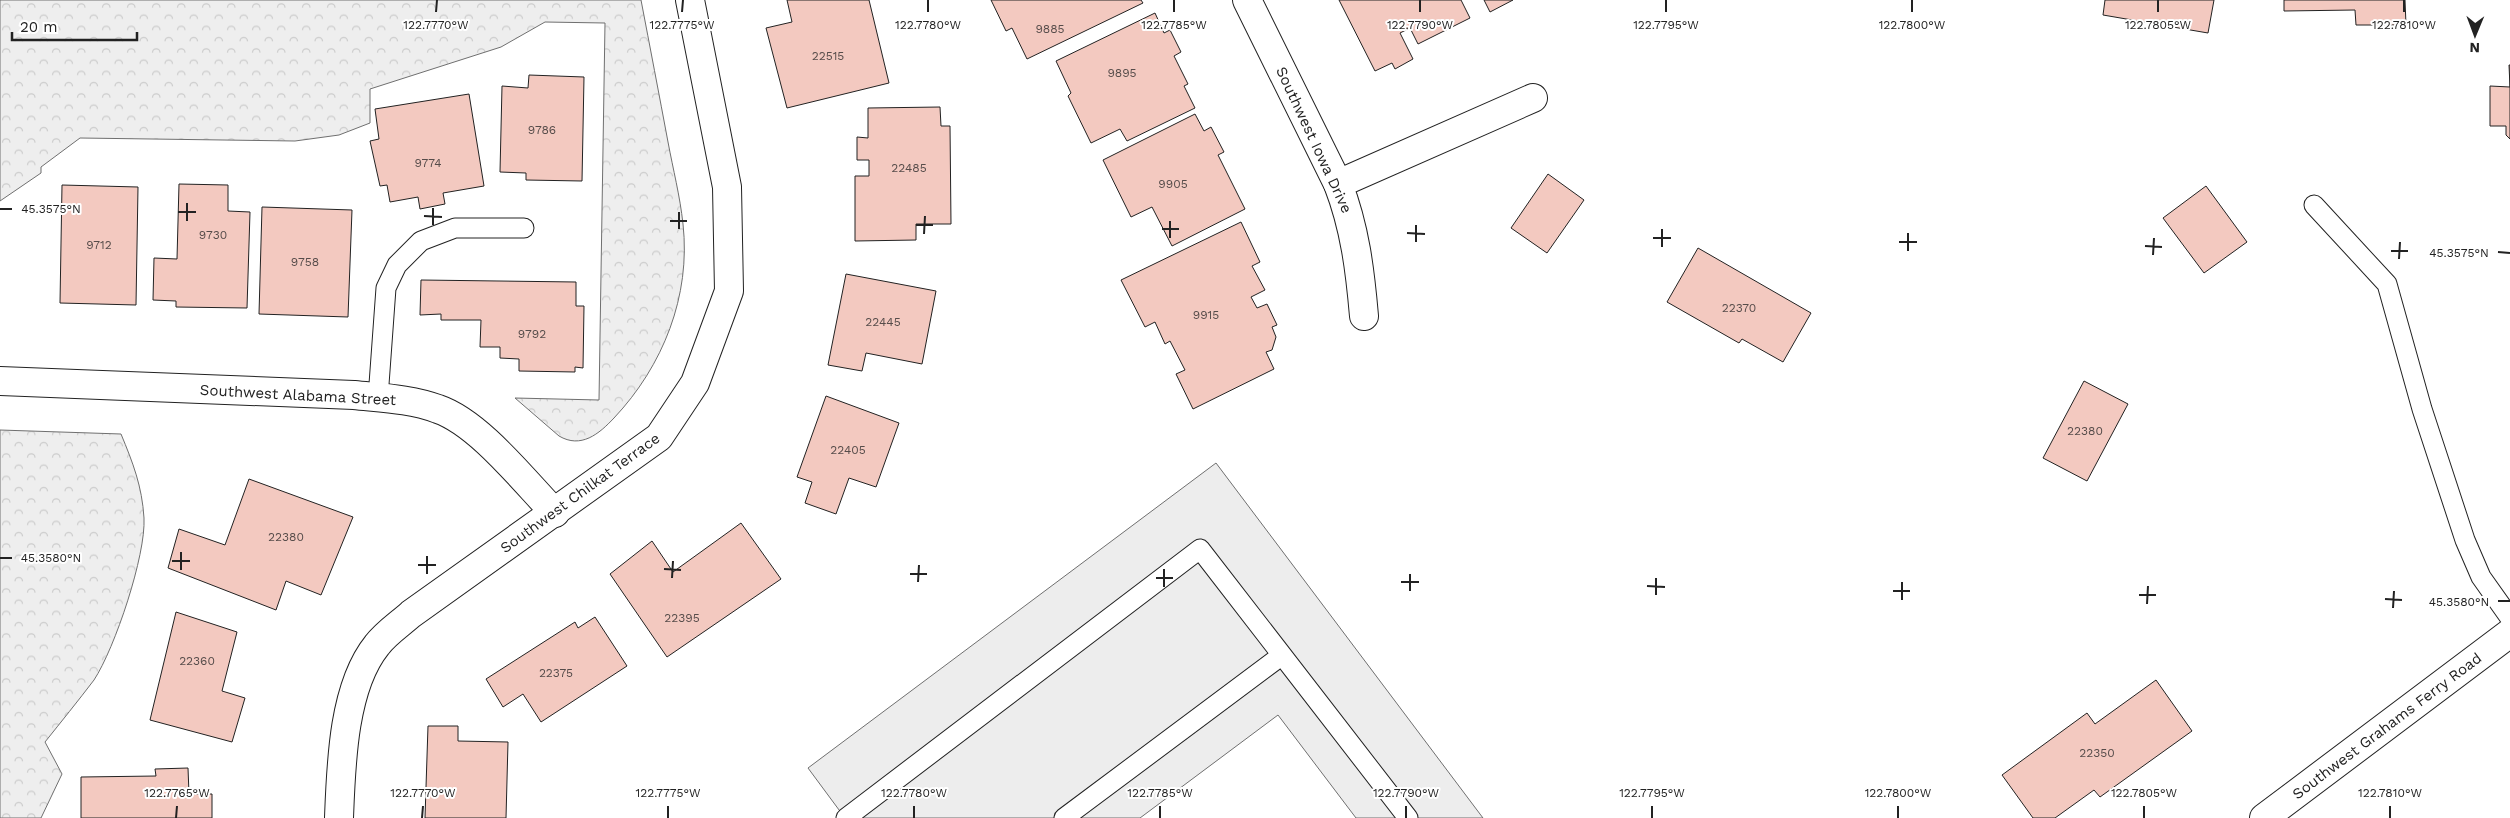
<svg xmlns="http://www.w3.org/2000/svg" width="2510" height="818" viewBox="0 0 2510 818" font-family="'Work Sans',sans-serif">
<defs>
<pattern id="forest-crowns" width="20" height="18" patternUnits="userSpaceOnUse" patternTransform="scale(1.25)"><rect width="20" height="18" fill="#eee"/><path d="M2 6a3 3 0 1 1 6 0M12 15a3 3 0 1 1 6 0" fill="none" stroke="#ccc"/></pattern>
</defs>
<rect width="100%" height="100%" fill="#fff"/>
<!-- forest -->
<g fill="url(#forest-crowns)" stroke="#6f6f6f">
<path d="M 0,0 L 641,0 C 650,47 659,94 668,142 C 673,169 680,196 683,224 C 691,296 663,366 614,418 C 599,434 581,449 559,436 L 515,398 L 599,400 L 605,23 L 545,22 L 501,47 L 370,89 L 370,123 L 339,135 L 295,141 L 80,138 L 41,167 L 41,173 L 0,201 Z"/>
<path d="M 0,430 L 121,434 C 133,463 142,486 144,518 C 146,555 115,648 94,680 C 78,701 61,722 45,742 L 62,774 L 41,818 L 0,818 Z"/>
</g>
<!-- parking -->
<polygon fill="#ededed" stroke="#6f6f6f" points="1216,463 1483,818 1356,818 1278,715 1140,818 845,818 808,768"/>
<!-- building -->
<g fill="#f3c9c0" stroke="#222">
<polygon points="787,0 869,0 889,83 787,108 766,28 792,22"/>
<polygon points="991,0 1141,0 1143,3 1027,59 1012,28 1006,31"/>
<polygon points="1339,0 1461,0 1470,18 1418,44 1410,28 1400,33 1413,59 1395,69 1392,63 1375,71"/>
<polygon points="1484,0 1513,0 1490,12"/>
<polygon points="2105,0 2214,0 2208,33 2103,15"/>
<polygon points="2284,0 2405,0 2406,25 2356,25 2355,10 2284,11"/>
<polygon points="1155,13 1164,33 1170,30 1181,52 1174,56 1188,84 1184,86 1195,108 1127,141 1120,129 1091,143 1068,96 1071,93 1056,61"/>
<polygon points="2509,65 2510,65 2510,139 2506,135 2506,126 2490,126 2490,86 2510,87"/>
<polygon points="529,75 584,77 582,181 526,180 526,173 500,172 502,86 528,88"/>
<polygon points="469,94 484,186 443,193 445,204 420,209 418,197 390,202 387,185 380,186 370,141 379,139 375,109"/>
<polygon points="940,107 941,126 950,126 951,224 916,224 916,240 855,241 855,176 869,176 869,160 857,160 857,137 868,138 868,108"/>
<polygon points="1195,114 1204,131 1211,127 1224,152 1218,155 1245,209 1172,246 1152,207 1131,217 1103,160"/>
<polygon points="1548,174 1584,200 1547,253 1511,228"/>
<polygon points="179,184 228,185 228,211 250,212 247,308 176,307 176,301 153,300 154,258 177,259"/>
<polygon points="62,185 138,187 136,305 60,303"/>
<polygon points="2206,186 2247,242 2204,273 2163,218"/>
<polygon points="262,207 352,210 348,317 259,314"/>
<polygon points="1241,222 1260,262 1252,266 1265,290 1251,297 1257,308 1267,304 1277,325 1272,327 1276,337 1272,350 1266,352 1274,369 1193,409 1176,374 1185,370 1170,341 1165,344 1155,322 1145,327 1121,280"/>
<polygon points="1698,248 1811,313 1783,362 1742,339 1739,343 1667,302"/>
<polygon points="846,274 936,291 922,364 866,353 862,371 828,365"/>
<polygon points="421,280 576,282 576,306 584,306 583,368 575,367 575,372 519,371 519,359 500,358 500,347 480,347 481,320 441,320 441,314 420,315"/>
<polygon points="2084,381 2128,404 2087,481 2043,458"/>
<polygon points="826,396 899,423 876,487 849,478 836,514 805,503 812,482 797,477"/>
<polygon points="249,479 353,517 321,595 286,581 276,610 168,568 179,529 225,545"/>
<polygon points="741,523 781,579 667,657 610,574 652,541 673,572"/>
<polygon points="176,612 237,632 222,691 245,698 232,742 150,720"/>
<polygon points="595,617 627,666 541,722 523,694 503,707 486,679 575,622 578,628"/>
<polygon points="2156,680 2192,731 2100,797 2094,790 2055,818 2033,818 2002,775 2087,713 2095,724"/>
<polygon points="428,726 458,726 458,741 508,742 506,818 425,818"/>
<polygon points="188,768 189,794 212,794 212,818 81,818 81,777 156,776 155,769"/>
</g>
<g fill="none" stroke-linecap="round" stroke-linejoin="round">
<!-- service casing -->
<g stroke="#222" stroke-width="21">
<g id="service">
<polyline points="2314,205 2387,284 2422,409 2465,540 2481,577 2510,618"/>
<polyline points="378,398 386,288 397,265 421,241 455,228 524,228"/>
<polyline points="846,818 1200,549 1408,818"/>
<polyline points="1064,818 1281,656"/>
</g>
</g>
<!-- minor casing -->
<g stroke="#222" stroke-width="30">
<g id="minor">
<path d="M 1247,0 L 1338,184 C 1355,228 1360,270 1364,316"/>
<polyline points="1338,184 1533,98"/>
<path d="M 0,381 L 354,395 C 382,398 411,399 438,409 C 479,423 524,481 555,513"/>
<path d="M 339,818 C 341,765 343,687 377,645 C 386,633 400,624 411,614 L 659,437 L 695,383 L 729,291 L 727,187 L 690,0"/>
</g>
</g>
<!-- tertiary casing -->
<g stroke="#222" stroke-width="30">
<polyline id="tertiary" points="2264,818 2510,633"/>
</g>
<!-- service -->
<use href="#service" stroke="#fff" stroke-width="19"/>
<!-- minor -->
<use href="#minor" stroke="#fff" stroke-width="28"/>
<!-- tertiary -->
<use href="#tertiary" stroke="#fff" stroke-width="28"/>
</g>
<!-- ticks -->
<path fill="none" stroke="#222" stroke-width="2" d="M 436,12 L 437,0M 682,12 L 683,0M 928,12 L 928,0M 1174,12 L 1174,0M 1420,12 L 1420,0M 1666,12 L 1666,0M 1912,12 L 1912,0M 2158,12 L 2158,0M 2404,12 L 2404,0M 0,209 L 12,209M 178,212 L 196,212M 424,216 L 442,217M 187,221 L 187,203M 670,221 L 687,221M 433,225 L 433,208M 916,225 L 933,225M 679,229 L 679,212M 1162,229 L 1179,229M 1407,233 L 1425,234M 924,234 L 925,216M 1170,238 L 1170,221M 1653,238 L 1671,238M 1416,242 L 1416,225M 1899,242 L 1917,242M 2145,246 L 2162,247M 1662,247 L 1662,229M 1908,251 L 1908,233M 2391,251 L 2408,251M 2498,252 L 2510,253M 2153,255 L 2154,238M 2399,259 L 2400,242M 0,558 L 12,558M 172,561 L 190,561M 418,565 L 436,565M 664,569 L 681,570M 181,570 L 181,552M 427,574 L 427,556M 910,574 L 927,574M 672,578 L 673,561M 1156,578 L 1173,578M 918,582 L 919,565M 1401,582 L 1419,582M 1647,586 L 1665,587M 1164,587 L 1164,569M 1410,591 L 1410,574M 1893,591 L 1910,591M 1656,595 L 1656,578M 2139,595 L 2156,595M 2385,599 L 2402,600M 1902,600 L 1902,582M 2498,601 L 2510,601M 2147,604 L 2148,586M 2393,608 L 2394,591M 176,818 L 177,806M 422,818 L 423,806M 668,818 L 668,806M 914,818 L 914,806M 1160,818 L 1160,806M 1406,818 L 1406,806M 1652,818 L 1652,806M 1898,818 L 1898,806M 2144,818 L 2144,806M 2390,818 L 2390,806"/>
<g text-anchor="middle" stroke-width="4" stroke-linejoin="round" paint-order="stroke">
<!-- number labels -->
<g font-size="12" fill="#564c4a">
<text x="1050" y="33">9885</text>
<text x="828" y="60">22515</text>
<text x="1122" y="77">9895</text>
<text x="542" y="134">9786</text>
<text x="428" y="167">9774</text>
<text x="909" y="172">22485</text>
<text x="1173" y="188">9905</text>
<text x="213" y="239">9730</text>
<text x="99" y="249">9712</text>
<text x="305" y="266">9758</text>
<text x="1739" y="312">22370</text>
<text x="1206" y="319">9915</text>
<text x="883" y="326">22445</text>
<text x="532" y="338">9792</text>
<text x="2085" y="435">22380</text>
<text x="848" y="454">22405</text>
<text x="286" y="541">22380</text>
<text x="682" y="622">22395</text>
<text x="197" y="665">22360</text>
<text x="556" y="677">22375</text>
<text x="2097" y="757">22350</text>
</g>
<!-- street labels -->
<g font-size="15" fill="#222" stroke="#fff">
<text transform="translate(1314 140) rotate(65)" y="5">Southwest Iowa Drive</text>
<text transform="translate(298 395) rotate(3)" y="5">Southwest Alabama Street</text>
<text transform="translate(580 493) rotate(-36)" y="5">Southwest Chilkat Terrace</text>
<text transform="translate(2387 726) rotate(-37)" y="5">Southwest Grahams Ferry Road</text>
</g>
</g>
<g font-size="12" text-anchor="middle" fill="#222" stroke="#fff" stroke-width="4" stroke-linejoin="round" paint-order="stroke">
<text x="436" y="29">122.7770°W</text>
<text x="682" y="29">122.7775°W</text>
<text x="928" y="29">122.7780°W</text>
<text x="1174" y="29">122.7785°W</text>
<text x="1420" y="29">122.7790°W</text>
<text x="1666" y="29">122.7795°W</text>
<text x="1912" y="29">122.7800°W</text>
<text x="2158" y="29">122.7805°W</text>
<text x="2404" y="29">122.7810°W</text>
<text x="51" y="213">45.3575°N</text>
<text x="2459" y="257">45.3575°N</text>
<text x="51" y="562">45.3580°N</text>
<text x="2459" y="606">45.3580°N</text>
<text x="177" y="797">122.7765°W</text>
<text x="423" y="797">122.7770°W</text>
<text x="668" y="797">122.7775°W</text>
<text x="914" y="797">122.7780°W</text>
<text x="1160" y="797">122.7785°W</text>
<text x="1406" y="797">122.7790°W</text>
<text x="1652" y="797">122.7795°W</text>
<text x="1898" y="797">122.7800°W</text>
<text x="2144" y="797">122.7805°W</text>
<text x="2390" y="797">122.7810°W</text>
</g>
<!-- north arrow -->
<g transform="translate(2475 35) rotate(181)" stroke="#ffffff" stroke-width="4" paint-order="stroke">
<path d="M0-4L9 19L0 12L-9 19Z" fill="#222222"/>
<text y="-8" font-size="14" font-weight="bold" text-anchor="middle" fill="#222222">N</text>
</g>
<!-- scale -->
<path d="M12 32v8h125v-8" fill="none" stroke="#222222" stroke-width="2.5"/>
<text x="20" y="32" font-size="15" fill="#222222" stroke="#ffffff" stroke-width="4" paint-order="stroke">20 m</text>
</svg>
